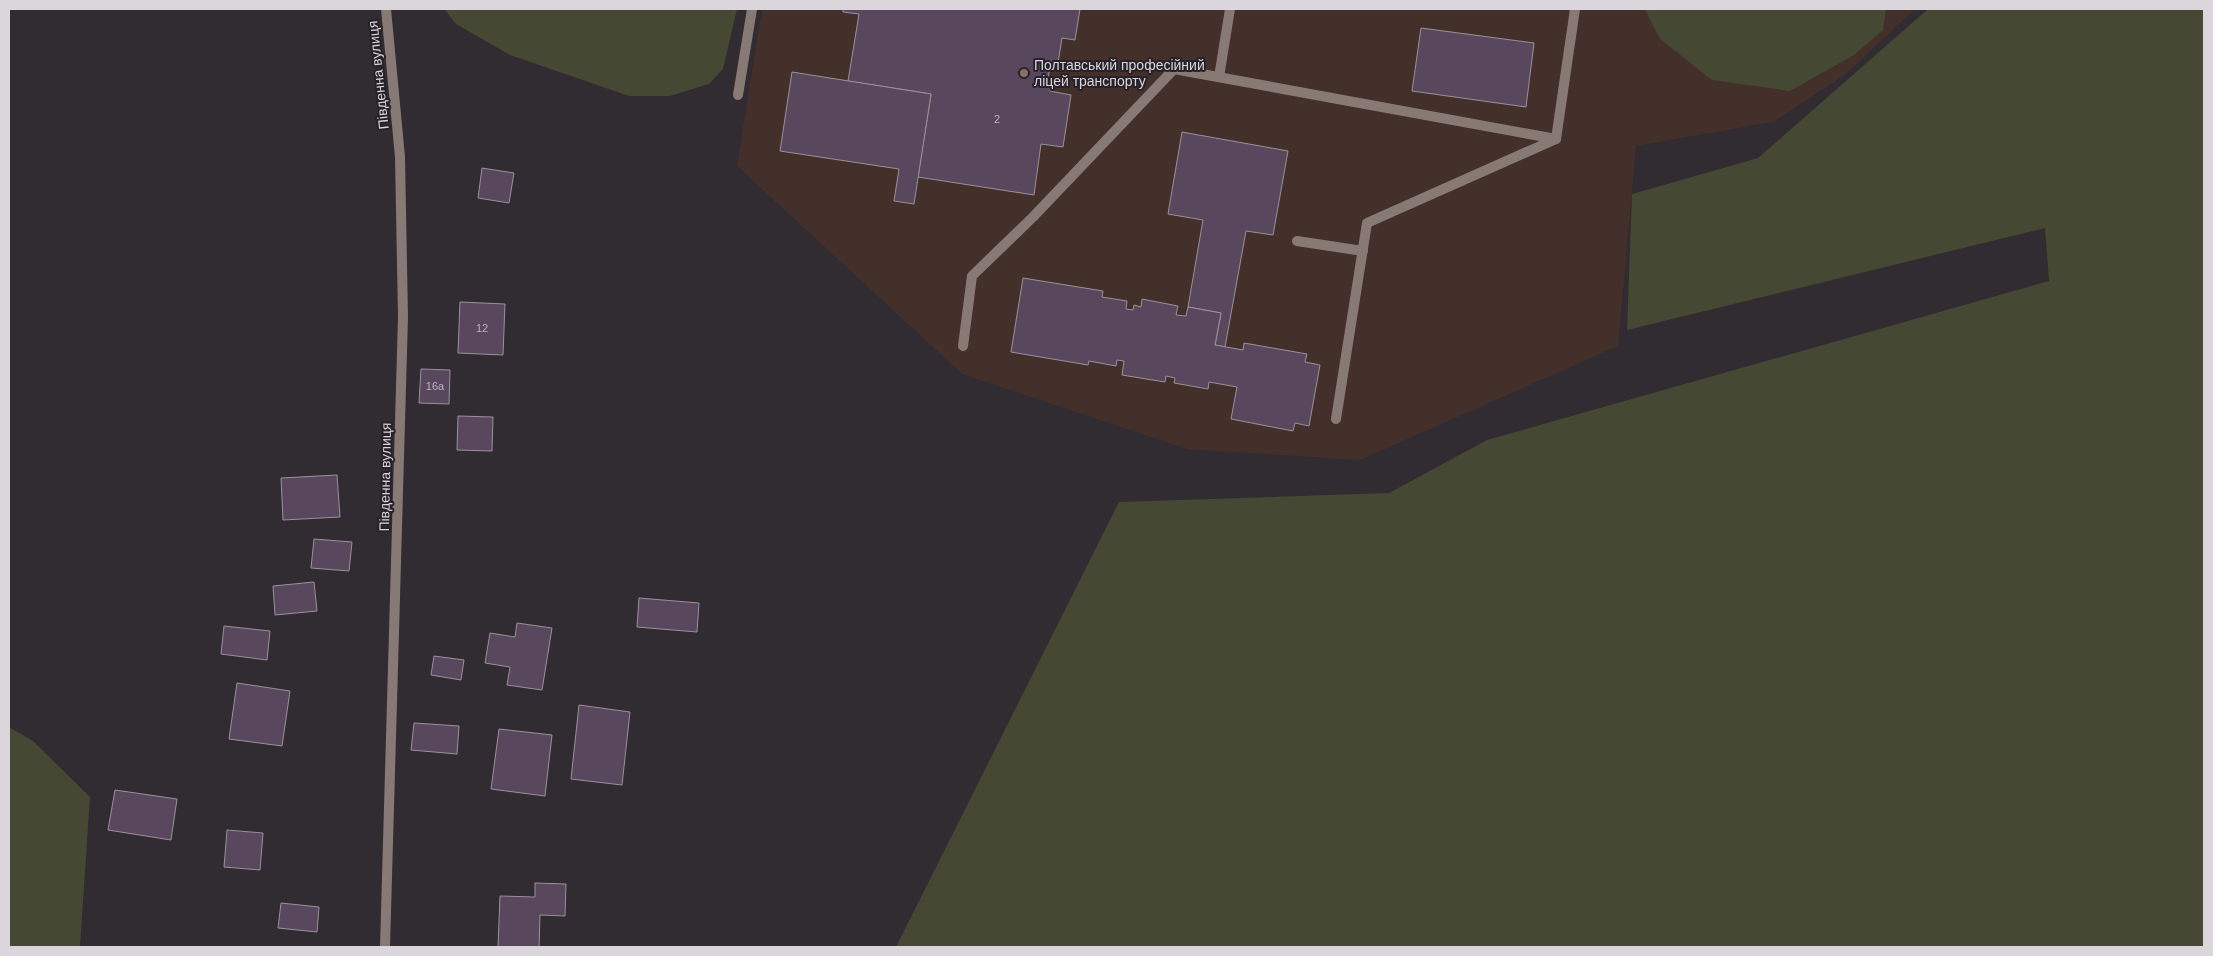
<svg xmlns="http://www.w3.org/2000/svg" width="2213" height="956" viewBox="0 0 2213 956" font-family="Helvetica,sans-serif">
<rect width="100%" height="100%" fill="#312b32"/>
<!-- education -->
<polygon fill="#43302a" points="762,9 1915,9 1845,75 1773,122 1636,146 1618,346 1360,460 1187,449 962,374 737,166"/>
<!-- green -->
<g fill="#454832">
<polygon points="444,9 737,9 723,69 709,84 670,96 629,96 510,55 456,24"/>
<polygon points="1645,9 1886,9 1883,30 1854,55 1790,91 1712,80 1660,39"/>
<polygon points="1928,9 2204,9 2204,947 896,947 1119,502 1389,493 1487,440 2049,281 2045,228 1627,330 1632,194 1758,158"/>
<polygon points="9,727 33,741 90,797 80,947 9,947"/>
</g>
<!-- building -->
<g fill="#59485d" stroke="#99929b">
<polygon points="843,9 1080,9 1075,40 1062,38 1058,63 1051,61 1047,84 1051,84 1050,91 1071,95 1063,147 1041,144 1034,195 918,177 931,94 848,81 859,14 843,12"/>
<polygon points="1421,28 1534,43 1526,107 1412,91"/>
<polygon points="792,72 931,94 914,204 894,201 899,169 780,151"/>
<polygon points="1182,132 1288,151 1273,235 1246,231 1225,347 1215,345 1221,313 1188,307 1203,220 1168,214"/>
<polygon points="482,168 514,173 509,203 478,198"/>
<polygon points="1023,278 1103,291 1102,297 1127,301 1126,309 1133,310 1134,305 1141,307 1142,299 1178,306 1176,315 1186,316 1188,307 1221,313 1215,345 1243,350 1244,343 1307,354 1305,362 1320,365 1309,426 1295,423 1293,431 1231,419 1237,387 1209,382 1208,389 1174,383 1175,378 1166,376 1165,382 1122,375 1124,361 1117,360 1116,366 1089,361 1088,365 1011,352"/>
<polygon points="460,302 505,304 503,355 458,353"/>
<polygon points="421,369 450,370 449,404 419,403"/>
<polygon points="458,416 493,417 492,451 457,450"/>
<polygon points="337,475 340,517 283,520 281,478"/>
<polygon points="314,539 352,542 349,571 311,568"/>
<polygon points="314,582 317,611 275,615 273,586"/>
<polygon points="639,598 699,603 697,632 637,627"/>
<polygon points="517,623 552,628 542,690 507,685 510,667 485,663 490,633 515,637"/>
<polygon points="224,626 270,631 267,660 221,654"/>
<polygon points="434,656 464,660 461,680 431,675"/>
<polygon points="237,683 290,691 282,746 229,739"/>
<polygon points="579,705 630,712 622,785 571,779"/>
<polygon points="414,723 459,726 457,754 411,750"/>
<polygon points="499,729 552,735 545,796 491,789"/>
<polygon points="115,790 177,799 171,840 108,830"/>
<polygon points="227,830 263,833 260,870 224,867"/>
<polygon points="535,883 566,884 565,916 540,915 539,947 498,947 500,896 535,897"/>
<polygon points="281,903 319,907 317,932 278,928"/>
</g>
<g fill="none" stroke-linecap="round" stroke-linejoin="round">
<!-- lane -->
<g stroke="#877a74" stroke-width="10">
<polyline points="1219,77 1230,9"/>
<polyline points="738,95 752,9"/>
<polyline points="1297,241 1363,251"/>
<polyline points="963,346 972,276 1033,217 1174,69 1556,139 1575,9"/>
<polyline points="1336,419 1367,223 1556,139"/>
</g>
<!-- street -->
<polyline stroke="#877a74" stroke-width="10" points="385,947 403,317 400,157 386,9"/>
</g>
<!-- markers -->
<circle fill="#8d6e63" stroke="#272129" stroke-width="2" cx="1024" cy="73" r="5"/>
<g text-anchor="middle" stroke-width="4" stroke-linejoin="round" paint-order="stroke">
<!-- number labels -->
<g font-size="11" fill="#bab2bc">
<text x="997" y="123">2</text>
<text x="482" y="332">12</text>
<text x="435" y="390">16а</text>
</g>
<!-- poi labels -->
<g font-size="14" fill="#dad6db" stroke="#272129" text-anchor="start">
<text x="1034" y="70">Полтавський професійний<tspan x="1034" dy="16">ліцей транспорту</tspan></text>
</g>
<!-- street labels -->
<g font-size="14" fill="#dad6db" stroke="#272129">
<text transform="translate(378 75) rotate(-96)" y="5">Південна вулиця</text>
<text transform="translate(385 477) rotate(-89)" y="5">Південна вулиця</text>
</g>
</g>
<!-- border -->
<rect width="2213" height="956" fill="none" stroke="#dad6db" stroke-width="20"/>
</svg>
